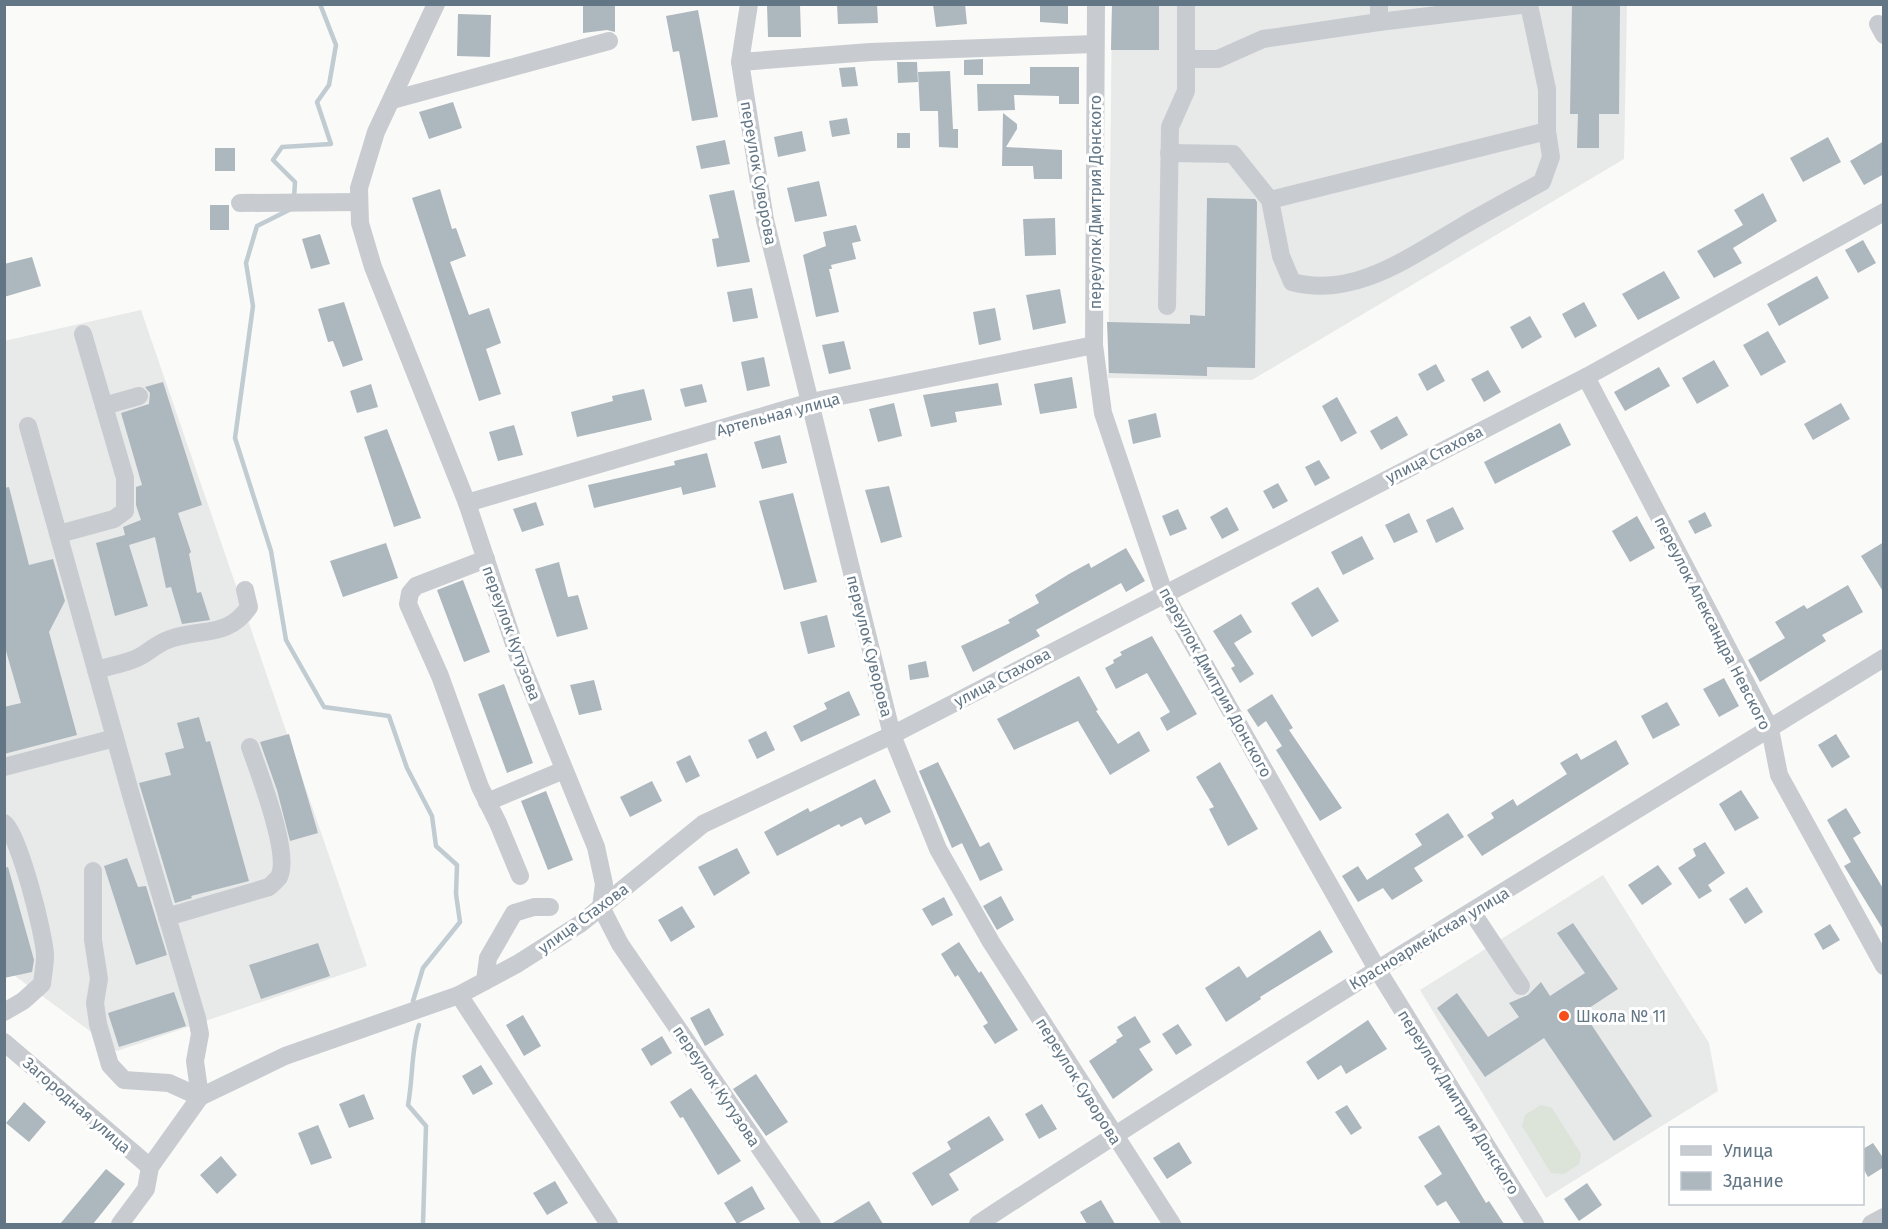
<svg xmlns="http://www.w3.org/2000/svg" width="1888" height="1229" viewBox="0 0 1888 1229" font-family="'Fira Sans',sans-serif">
<rect width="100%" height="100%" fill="#fafaf8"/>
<!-- built -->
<g fill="#e8e9e9">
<polygon points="1112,5 1627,5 1624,159 1252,380 1108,378"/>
<polygon points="141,310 367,966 117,1051 11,973 4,957 4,341"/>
<polygon points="1603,875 1709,1043 1718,1091 1546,1198 1420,990"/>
</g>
<!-- green -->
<polygon fill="#dce3d8" points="1541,1105 1552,1108 1581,1154 1579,1164 1564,1174 1551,1173 1522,1126 1525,1115"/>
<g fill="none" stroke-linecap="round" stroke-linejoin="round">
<!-- stream -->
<g stroke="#c0ccd1" stroke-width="4.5">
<polyline points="294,198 295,182 273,160 282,147 331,144 317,102 329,85 336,45 320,4"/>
<polyline points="291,209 257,226 246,263 253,306 235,438 271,551 286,640 324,707 389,716 407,768 432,816 436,846 457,865 456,894 460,922 423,968 413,1001"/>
<path d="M 419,1025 C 411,1050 413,1079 408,1105 L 426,1126 L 423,1224"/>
</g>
</g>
<!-- building -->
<g fill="#adb7be">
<polygon points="583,4 615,4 615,32 607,30 583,33"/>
<polygon points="767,4 800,4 801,37 768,37"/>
<polygon points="837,4 877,4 878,23 838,24"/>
<polygon points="933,4 965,4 967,24 936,27"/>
<polygon points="1040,4 1068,4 1068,24 1040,22"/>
<polygon points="1112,4 1159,4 1159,50 1111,50"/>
<polygon points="1572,4 1620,4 1619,114 1599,114 1599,148 1577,148 1578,114 1570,114"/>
<polygon points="698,10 718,117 692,121 679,51 673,52 666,16"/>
<polygon points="458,14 491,15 490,57 457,56"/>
<polygon points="983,59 983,75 964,75 964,60"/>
<polygon points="897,62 917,62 918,82 898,83"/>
<polygon points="855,67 858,86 842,87 839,68"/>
<polygon points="1030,67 1079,67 1079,104 1059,104 1059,96 1014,95 1015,110 978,111 977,84 1030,84"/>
<polygon points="950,71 953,129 958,129 958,148 939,147 938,111 920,111 918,72"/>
<polygon points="453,102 462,128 429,139 419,112"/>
<polygon points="1003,113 1017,124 1017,129 1006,147 1062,150 1062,179 1034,179 1033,166 1002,166"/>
<polygon points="847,118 850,134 832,137 829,121"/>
<polygon points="802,131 806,151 778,157 774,137"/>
<rect x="897" y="133" width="13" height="15"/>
<polygon points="1828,137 1841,162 1803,182 1790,158"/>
<polygon points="725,140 730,164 701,169 696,146"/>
<polygon points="1884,141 1884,174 1864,185 1850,161"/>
<rect x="215" y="148" width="20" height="23"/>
<polygon points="819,181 827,216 795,222 787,188"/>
<polygon points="440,189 452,229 456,228 466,256 450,262 469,315 489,308 501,343 486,349 501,394 479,401 412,198"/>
<polygon points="734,190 750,262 717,267 712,239 719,238 709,195"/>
<polygon points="1763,193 1777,221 1733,248 1742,263 1714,278 1697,251 1743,225 1734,210"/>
<polygon points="1207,198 1255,199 1257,202 1255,368 1207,367 1207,376 1109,373 1107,322 1190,324 1190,315 1205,316"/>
<rect x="210" y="205" width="19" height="25"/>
<polygon points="1055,218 1056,255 1025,256 1023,219"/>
<polygon points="856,225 861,241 852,243 856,259 831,265 832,269 829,269 839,312 816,317 803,255 826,246 823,232"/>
<polygon points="320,234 330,264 311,269 302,239"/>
<polygon points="1863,240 1876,263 1858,273 1845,250"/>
<polygon points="32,257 41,286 4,297 4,264"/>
<polygon points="1664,271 1680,298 1638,320 1622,294"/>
<polygon points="1817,276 1829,298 1779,326 1767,304"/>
<polygon points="752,288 758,318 733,322 727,292"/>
<polygon points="1060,289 1066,323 1033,330 1026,295"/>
<polygon points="344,302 363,360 343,367 333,341 328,342 318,309"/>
<polygon points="1584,302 1597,326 1575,338 1562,314"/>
<polygon points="995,308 1001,340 979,345 973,312"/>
<polygon points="1530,316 1542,337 1522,349 1510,327"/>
<polygon points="1768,331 1786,362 1761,376 1743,345"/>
<polygon points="844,341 851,369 829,374 822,345"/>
<polygon points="764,357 770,386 747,391 741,362"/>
<polygon points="1714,360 1729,386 1697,404 1682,378"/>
<polygon points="1436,364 1445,381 1427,391 1418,374"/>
<polygon points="1659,367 1670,386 1625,411 1614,392"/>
<polygon points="1488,370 1501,392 1484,402 1471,379"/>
<polygon points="1072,377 1077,408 1040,414 1034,384"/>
<polygon points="163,382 202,505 178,513 191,552 189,554 197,593 201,592 210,620 182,624 171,587 166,588 155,537 129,545 148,606 115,616 96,543 125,535 123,527 141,520 136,505 136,487 142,485 121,413 149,404 150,393 145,387"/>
<polygon points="998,383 1002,405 955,412 957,422 931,427 923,395"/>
<polygon points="371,384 378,407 357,413 350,391"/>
<polygon points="702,384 707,402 685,407 680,389"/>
<polygon points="644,389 652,420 577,437 571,412 613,401 612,396"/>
<polygon points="1337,397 1357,433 1341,442 1322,406"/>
<polygon points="894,403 902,436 878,442 869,409"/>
<polygon points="1841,403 1850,419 1813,440 1804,424"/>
<polygon points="1156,413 1161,437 1133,444 1128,420"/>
<polygon points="1397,416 1408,435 1381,450 1370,431"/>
<polygon points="1560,423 1571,445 1495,484 1484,462"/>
<polygon points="514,425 523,455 498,461 489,432"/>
<polygon points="387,429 421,518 394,527 364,437"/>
<polygon points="780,435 787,463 762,469 754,442"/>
<polygon points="707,453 716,487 683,495 681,487 594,508 588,485 675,465 674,461"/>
<polygon points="1319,460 1330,478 1315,486 1305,467"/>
<polygon points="1278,483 1288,501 1273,509 1263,491"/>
<polygon points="889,486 902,537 881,543 865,490"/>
<polygon points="9,487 29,565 53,559 65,601 49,632 77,735 4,754 4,707 21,703 4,644 4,488"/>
<polygon points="793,493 817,582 784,590 759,501"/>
<polygon points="536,502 544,525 522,532 513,509"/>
<polygon points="1227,507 1239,530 1222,539 1210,517"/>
<polygon points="1453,507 1464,529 1436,543 1426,520"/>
<polygon points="1178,509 1187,529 1170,536 1162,516"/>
<polygon points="1705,512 1712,526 1695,534 1688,521"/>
<polygon points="1409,513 1418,532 1394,543 1385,525"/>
<polygon points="1637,516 1655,548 1630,562 1612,531"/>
<polygon points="1362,536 1374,559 1343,575 1331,552"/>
<polygon points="1884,542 1884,593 1861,556"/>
<polygon points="386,543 398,578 343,597 330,561"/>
<polygon points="1126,548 1145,581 1126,592 1121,583 1036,630 1040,636 973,672 961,646 1010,623 1008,620 1039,603 1035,595 1069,574 1089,563 1091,568"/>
<polygon points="559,562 568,597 578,595 588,629 557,637 535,569"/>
<polygon points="463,580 490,652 464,662 437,590"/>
<polygon points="1848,585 1863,612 1822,635 1826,641 1760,682 1748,660 1785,638 1775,622 1804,605 1807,609"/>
<polygon points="1318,587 1339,621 1312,637 1291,603"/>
<polygon points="1241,614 1252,632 1234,643 1254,674 1240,683 1231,668 1235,666 1213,631"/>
<polygon points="827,615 835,647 808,654 800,622"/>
<polygon points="1152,636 1197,714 1167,731 1160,718 1170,712 1147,673 1116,689 1105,668 1114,663 1113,660 1122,655 1120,652"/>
<polygon points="926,661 929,677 910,680 908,665"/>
<polygon points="1079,676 1098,710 1096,711 1118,744 1139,731 1150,751 1110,775 1078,721 1014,750 997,719"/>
<polygon points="1724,678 1739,706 1719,717 1703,689"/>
<polygon points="594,680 602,710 579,715 570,685"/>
<polygon points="504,684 533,763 507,773 478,694"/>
<polygon points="849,691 860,715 801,742 793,726 827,709 824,703"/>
<polygon points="1272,694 1293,728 1289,730 1342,808 1320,821 1276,750 1282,746 1266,721 1258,727 1247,710"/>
<polygon points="1667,702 1680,725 1653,739 1641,716"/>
<polygon points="199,717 206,742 210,741 249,881 191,896 192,898 175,903 139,783 171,775 165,753 184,748 177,723"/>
<polygon points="766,731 775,750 757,759 748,740"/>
<polygon points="289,734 318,833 290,841 277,790 260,742"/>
<polygon points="1836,734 1850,757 1832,768 1818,745"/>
<polygon points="1616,740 1629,764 1482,856 1467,835 1494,818 1491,813 1513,799 1517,806 1567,774 1560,763 1577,753 1581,760"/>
<polygon points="690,755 700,776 686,783 676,762"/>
<polygon points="938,762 980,847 989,842 1003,870 980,881 962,843 952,848 919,771"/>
<polygon points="1220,762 1258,829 1228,846 1209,809 1214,807 1196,777"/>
<polygon points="875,779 891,812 865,825 861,817 841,827 839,824 777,856 764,832 808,808 810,812"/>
<polygon points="652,781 662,801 630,817 620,797"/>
<polygon points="1741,790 1759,818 1735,831 1719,804"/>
<polygon points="546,791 573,860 548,870 521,801"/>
<polygon points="1846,808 1861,833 1853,838 1884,890 1884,931 1844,866 1851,862 1827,820"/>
<polygon points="1448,813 1464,837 1414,868 1423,881 1392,900 1383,888 1358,902 1342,876 1358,866 1367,880 1422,845 1415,834"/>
<polygon points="1705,842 1725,873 1708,885 1712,891 1699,899 1678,868 1696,856 1693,849"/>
<polygon points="737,848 750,873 714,896 698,867"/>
<polygon points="127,858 138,887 146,886 167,955 136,965 104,866"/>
<polygon points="1658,865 1672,884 1642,905 1628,885"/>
<polygon points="8,867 34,960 32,972 4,978 4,868"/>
<polygon points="1747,887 1763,912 1745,924 1729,899"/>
<polygon points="1001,896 1014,920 997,930 983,906"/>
<polygon points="944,897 953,915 932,926 922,909"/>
<polygon points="682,906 695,927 671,942 658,920"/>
<polygon points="1573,923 1618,989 1583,1012 1652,1116 1614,1141 1544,1038 1485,1077 1437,1008 1457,993 1488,1037 1519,1017 1509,1003 1528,995 1541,982 1550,996 1585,973 1557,933"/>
<polygon points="1830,924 1840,940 1823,950 1814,934"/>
<polygon points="1320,930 1333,952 1260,997 1261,999 1226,1022 1205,988 1239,966 1247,978"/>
<polygon points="959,942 979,973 981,971 1018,1030 995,1044 983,1026 988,1023 958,975 955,977 941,954"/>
<polygon points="318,943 330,976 261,999 249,965"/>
<polygon points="174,992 186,1026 119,1047 108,1013"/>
<polygon points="709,1008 724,1035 705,1046 690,1018"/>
<polygon points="523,1015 541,1046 524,1056 506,1025"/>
<polygon points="1135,1016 1151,1042 1139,1049 1153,1070 1113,1099 1089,1061 1117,1042 1116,1040 1123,1036 1117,1027"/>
<polygon points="1368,1020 1387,1049 1346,1074 1341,1065 1318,1080 1306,1062"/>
<polygon points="1178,1024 1192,1045 1176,1055 1162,1034"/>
<polygon points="662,1036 672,1053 651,1066 641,1049"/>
<polygon points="481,1065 493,1084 473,1095 462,1076"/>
<polygon points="756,1074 788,1122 766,1136 733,1089"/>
<polygon points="691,1088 741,1161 718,1175 683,1117 680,1118 670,1102"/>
<polygon points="364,1094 374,1119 349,1128 339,1104"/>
<polygon points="24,1102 46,1122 29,1142 6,1123"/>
<polygon points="1042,1104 1057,1129 1039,1139 1025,1114"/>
<polygon points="1347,1105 1362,1128 1351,1135 1335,1112"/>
<polygon points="989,1116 1004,1140 949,1174 959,1190 932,1206 912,1173 951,1149 947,1142"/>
<polygon points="318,1125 332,1158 311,1165 298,1133"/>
<polygon points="1439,1125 1486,1203 1489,1201 1504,1224 1461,1224 1446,1201 1437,1206 1424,1186 1442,1174 1418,1137"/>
<polygon points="1179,1142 1192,1163 1167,1179 1153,1158"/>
<polygon points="1873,1143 1884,1159 1884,1167 1868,1177 1863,1168 1863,1149"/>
<polygon points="221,1156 237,1175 217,1194 200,1175"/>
<polygon points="106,1169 125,1184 93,1224 60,1224"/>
<polygon points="555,1181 568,1203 547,1215 533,1193"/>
<polygon points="1587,1183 1602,1205 1579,1221 1564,1199"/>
<polygon points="752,1186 765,1209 737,1224 724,1203"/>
<polygon points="1101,1200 1115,1224 1087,1224 1080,1212"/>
<polygon points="869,1201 883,1224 831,1224"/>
</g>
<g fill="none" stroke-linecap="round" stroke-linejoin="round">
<!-- minor -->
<g stroke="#c8ccd0" stroke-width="18">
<polyline points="436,4 376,132 359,188 360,223 373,267 467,503 518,656 596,847 604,884 601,907 620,944 812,1224"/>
<polyline points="749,4 740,62 765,220 892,735 938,849 991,942 1172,1224"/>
<polyline points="1096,4 1094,345 1103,413 1164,593 1377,969 1535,1224"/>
<polyline points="1379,22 1529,4"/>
<polyline points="1878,24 1884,35"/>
<polyline points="1186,59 1218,59 1263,39 1379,22 1379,4"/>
<polyline points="740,62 870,52 1095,44"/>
<polyline points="392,100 609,41"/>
<path d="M 1169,153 L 1233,154 L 1270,200 L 1281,256 L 1292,282 C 1354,299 1411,256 1461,227 C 1488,211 1515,197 1542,182 L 1551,157 L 1547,131 L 1547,89 L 1529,5"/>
<polyline points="1270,200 1547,131"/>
<polyline points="240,203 359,202"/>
<polyline points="1167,306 1170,127 1186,91 1186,4"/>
<polyline points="1586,377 1770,729 1779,775 1884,966"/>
<polyline points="104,406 139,396"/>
<polyline points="28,426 131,795 197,1018 200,1034 195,1061 200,1097"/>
<polyline points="467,503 811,402 1094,345"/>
<polyline points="59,534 114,519 125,511 125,478 83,334"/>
<polyline points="486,559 416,586 410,593 408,604 440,676 480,787 498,823 520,876"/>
<path d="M 96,670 C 110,666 129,663 141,656 C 151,650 158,643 170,639 C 201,628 228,638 249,607 L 245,590"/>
<polyline points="4,767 115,738"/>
<polyline points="487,802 564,770"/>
<path d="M 4,823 C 18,831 45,936 45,956 C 45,965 43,974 42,984 L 23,1001 L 4,1012"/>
<polyline points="93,871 93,940 99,979 95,1003 98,1024 110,1065 124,1080 169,1083 200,1097"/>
<polyline points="1472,912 1521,986"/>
<path d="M 167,917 L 269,887 C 272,884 277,880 279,877 C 291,854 259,773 250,747"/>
<polyline points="485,981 488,958 514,913 534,907 550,907"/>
<polyline points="459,995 609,1224"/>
<polyline points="4,1042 150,1167"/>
<polyline points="120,1224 146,1189 150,1167 200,1097 285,1056 459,995 517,964 580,924 703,824 892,735 1586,377 1884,212"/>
<path d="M 978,1224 C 1275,1029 1580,845 1884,658"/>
<polyline points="1871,1224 1884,1217"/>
</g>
</g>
<!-- markers -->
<circle fill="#f64f1c" stroke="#fff" stroke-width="2" cx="1564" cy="1016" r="6"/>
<g text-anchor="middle" stroke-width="6" stroke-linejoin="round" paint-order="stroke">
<!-- street labels -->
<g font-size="16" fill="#627686" stroke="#fff">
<text transform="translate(759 173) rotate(80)" y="6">переулок Суворова</text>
<text transform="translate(1095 202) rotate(-90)" y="6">переулок Дмитрия Донского</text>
<text transform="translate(778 414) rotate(-15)" y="6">Артельная улица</text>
<text transform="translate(1434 454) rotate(-27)" y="6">улица Стахова</text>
<text transform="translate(1713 623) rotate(63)" y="6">переулок Александра Невского</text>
<text transform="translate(512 633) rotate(70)" y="6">переулок Кутузова</text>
<text transform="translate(870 646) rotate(76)" y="6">переулок Суворова</text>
<text transform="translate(1002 677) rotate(-28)" y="6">улица Стахова</text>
<text transform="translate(1216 682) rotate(61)" y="6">переулок Дмитрия Донского</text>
<text transform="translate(583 918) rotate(-36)" y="6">улица Стахова</text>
<text transform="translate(1429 938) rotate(-31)" y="6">Красноармейская улица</text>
<text transform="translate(1079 1081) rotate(58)" y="6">переулок Суворова</text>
<text transform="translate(717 1086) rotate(56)" y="6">переулок Кутузова</text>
<text transform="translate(1459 1102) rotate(58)" y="6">переулок Дмитрия Донского</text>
<text transform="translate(77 1105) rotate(41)" y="6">Загородная улица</text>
</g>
<!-- poi labels -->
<g font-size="16" fill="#627686" stroke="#fff" text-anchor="start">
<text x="1576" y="1022">Школа № 11</text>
</g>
</g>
<!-- border -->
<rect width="1888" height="1229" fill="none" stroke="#627686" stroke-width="12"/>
<!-- legend -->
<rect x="1669" y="1127" width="195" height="78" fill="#ffffff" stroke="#c0c8cf" stroke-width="1.5"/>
<rect x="1681" y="1146" width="30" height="9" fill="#c8ccd0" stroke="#c0c8cf" stroke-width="1.5"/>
<text x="1723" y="1157" font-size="18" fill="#627686">Улица</text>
<rect x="1681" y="1172" width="30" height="18" fill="#adb7be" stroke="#c0c8cf" stroke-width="1.5"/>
<text x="1723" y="1187" font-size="18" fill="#627686">Здание</text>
</svg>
